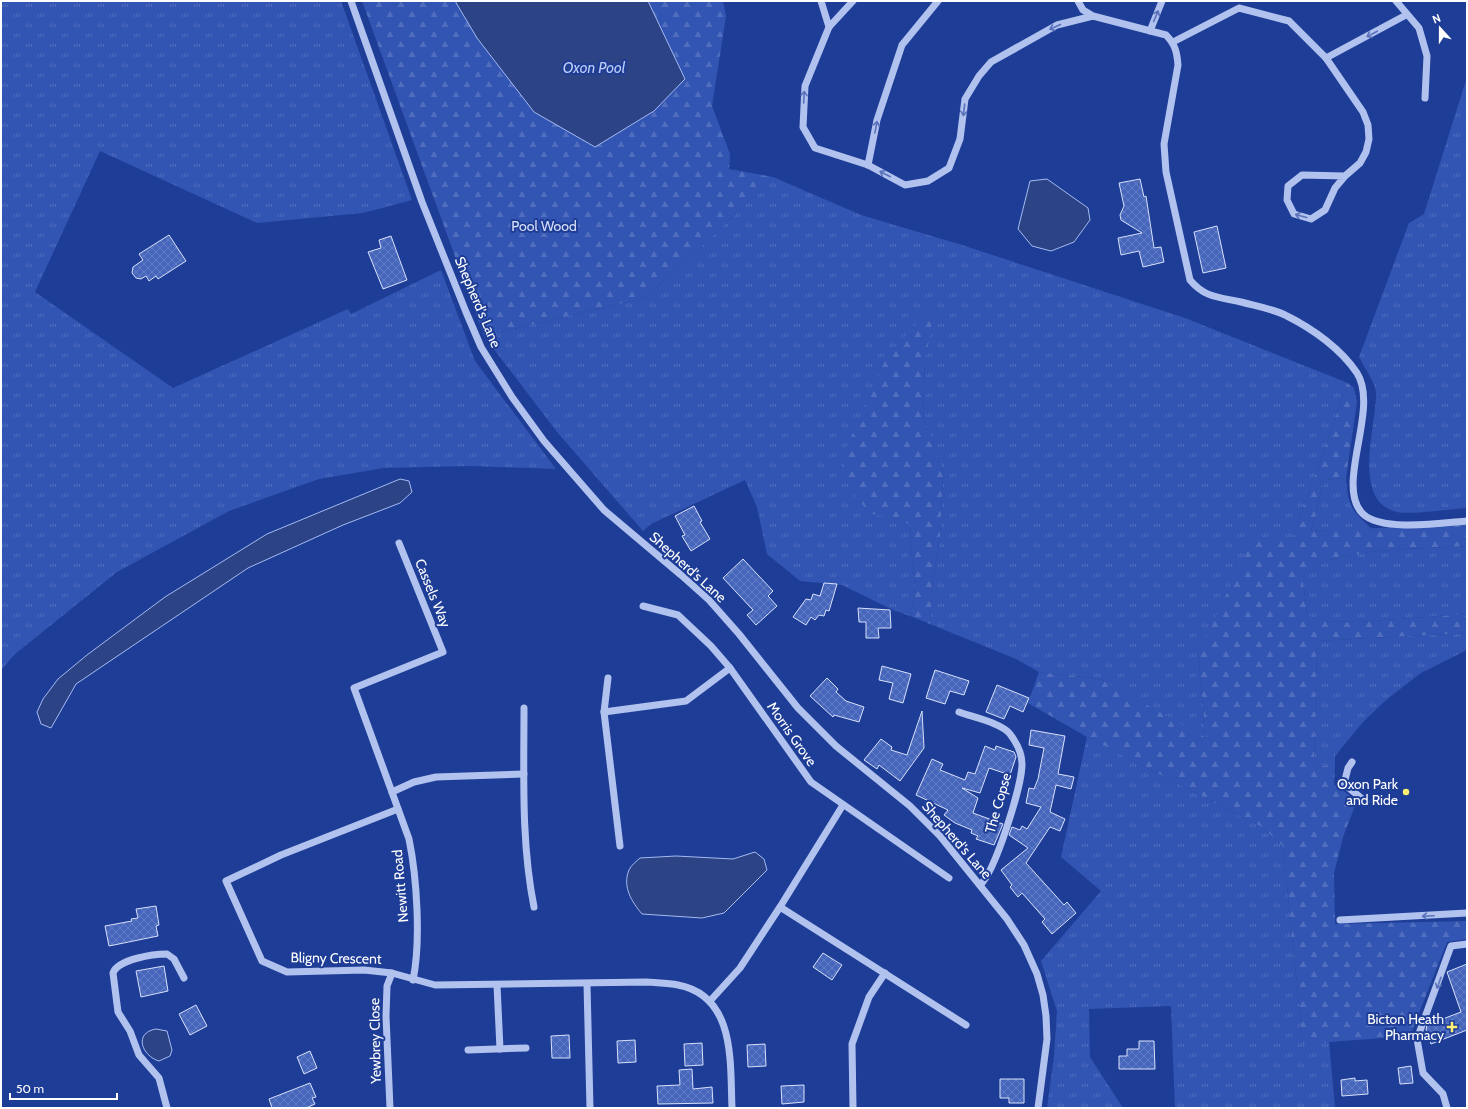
<svg xmlns="http://www.w3.org/2000/svg" width="1468" height="1109" viewBox="0 0 1468 1109" font-family="Cabin,sans-serif">
<defs>
<pattern id="grass-tufts" width="24" height="20" patternUnits="userSpaceOnUse"><rect width="24" height="20" fill="#3255b3"/><path d="M3 7l-1-3M5 7V3M7 7l1-3M15 17l-1-3M17 17v-4M19 17l1-3" fill="none" stroke="#516ebe"/></pattern>
<pattern id="forest-firs" width="22" height="20" patternUnits="userSpaceOnUse"><rect width="22" height="20" fill="#3255b3"/><path d="M5 1l3.5 6h-7zM16 11l3.5 6h-7z" fill="#516ebe"/></pattern>
<pattern id="building-cross-hatch" width="8" height="8" patternUnits="userSpaceOnUse"><rect width="8" height="8" fill="#4666bc"/><path d="M0 0l8 8M0 8l8-8" fill="none" stroke="#627dc6"/></pattern>
</defs>
<rect width="100%" height="100%" fill="#1e3d96"/>
<!-- grass -->
<g fill="url(#grass-tufts)">
<polygon points="1,1 341,1 412,200 363,213 257,223 100,151 35,292 173,388 348,309 351,314 441,270 475,361 556,469 471,466 384,468 319,479 229,511 117,572 15,654 1,670"/>
<path d="M 1467,77 L 1467,508 C 1452,509 1410,515 1397,512 C 1350,500 1377,426 1376,392 C 1376,384 1363,365 1359,357 L 1409,223 L 1424,214 Z"/>
<polygon points="773,177 861,215 962,245 1185,318 1348,383 1293,537 1198,654 1206,739 1100,679 1039,672 1016,659 930,624 932,585 940,538 943,472 923,416 925,364 870,512 909,524 915,588 910,616 893,610 842,585 800,581 767,554 757,507 745,480 651,524 643,531 557,432 484,336 644,298 693,255"/>
<path d="M 1346,478 C 1348,506 1351,510 1372,529 L 1311,531 L 1324,480 Z"/>
<path d="M 1467,546 L 1467,614 L 1358,622 L 1318,621 L 1307,614 L 1303,579 C 1308,571 1319,563 1329,560 C 1373,548 1422,549 1467,546 Z"/>
<polygon points="1467,633 1467,650 1421,673 1386,700 1363,722 1335,756 1335,765 1314,766 1317,641"/>
<polygon points="1087,737 1262,827 1283,846 1303,1043 1329,1041 1335,1108 1175,1108 1171,1006 1089,1009 1090,1057 1123,1108 1047,1108 1054,1056 1057,1011 1041,961 1101,891 1061,857"/>
</g>
<!-- forest -->
<g fill="url(#forest-firs)">
<polygon points="362,1 455,1 477,38 685,79 648,1 723,1 726,16 712,106 730,154 729,169 773,177 693,255 644,298 484,336"/>
<polygon points="935,304 925,364 923,416 943,472 940,538 932,585 930,624 910,616 915,588 909,524 870,513 855,496 841,460 888,354"/>
<path d="M 1348,383 L 1354,388 L 1357,402 L 1346,478 L 1324,480 L 1311,531 L 1467,524 L 1467,546 C 1422,549 1373,548 1329,560 C 1319,563 1308,571 1303,580 L 1307,614 L 1318,621 L 1358,622 L 1467,614 L 1467,633 L 1317,641 L 1314,766 L 1335,765 L 1334,784 L 1357,801 L 1344,834 L 1334,873 L 1335,924 L 1467,921 L 1467,939 L 1447,942 L 1410,1036 L 1303,1044 L 1283,846 L 1262,827 L 1087,737 L 1028,703 L 1039,672 L 1100,679 L 1206,738 L 1198,654 L 1253,538 L 1293,537 Z"/>
</g>
<!-- water -->
<g fill="#2c4386" stroke="#a5bbf1">
<polygon points="455,1 648,1 685,79 654,111 595,147 534,112 477,38"/>
<polygon points="1047,179 1088,208 1090,220 1074,242 1051,251 1032,246 1018,229 1030,181"/>
<polygon points="400,479 409,481 412,492 400,503 343,525 248,568 76,684 51,728 41,724 37,712 43,699 58,679 87,655 165,597 267,534"/>
<path d="M 755,852 L 764,859 L 767,870 L 724,913 L 702,918 L 642,914 C 632,902 622,887 629,870 C 631,865 637,861 640,858 L 676,856 L 733,859 Z"/>
<path d="M 156,1029 L 167,1031 L 172,1050 L 170,1056 L 159,1061 C 142,1056 133,1033 156,1029 Z"/>
</g>
<!-- building -->
<g fill="url(#building-cross-hatch)" stroke="#d8e1fb">
<polygon points="1140,179 1144,197 1146,196 1154,248 1161,247 1164,262 1143,267 1139,251 1121,255 1118,238 1142,233 1121,220 1120,215 1124,206 1119,183"/>
<polygon points="1217,226 1226,268 1203,273 1194,232"/>
<polygon points="169,235 186,261 158,279 156,276 149,281 146,276 141,279 136,278 132,273 133,267 143,260 139,254"/>
<polygon points="391,236 407,280 383,289 368,252 381,248 379,240"/>
<polygon points="694,506 702,521 700,522 710,539 691,551 682,536 685,535 675,516"/>
<polygon points="743,559 773,591 768,596 777,606 756,625 747,615 753,610 723,578"/>
<polygon points="824,583 837,584 829,611 826,610 824,616 819,615 815,620 811,617 806,625 793,617 806,599 811,600 813,594 820,596"/>
<polygon points="858,608 890,610 891,628 878,628 879,638 866,638 866,622 859,622"/>
<polygon points="882,666 911,674 903,703 889,699 893,683 879,680"/>
<polygon points="935,670 969,681 964,695 950,691 945,704 926,698"/>
<polygon points="827,678 838,689 836,692 846,701 864,707 859,722 834,715 833,717 810,696"/>
<polygon points="997,685 1029,698 1023,712 1010,706 1004,719 986,712"/>
<polygon points="922,711 924,748 900,781 879,765 877,769 864,760 881,739 892,747 891,750 907,755"/>
<polygon points="1031,730 1065,736 1058,774 1074,777 1071,789 1056,785 1050,812 1065,819 1060,831 1050,827 1026,863 1064,905 1067,902 1076,913 1052,934 1042,922 1045,919 1022,893 1018,897 1010,887 1012,885 1001,870 1028,848 1009,835 1012,827 1020,830 1022,826 1027,829 1041,807 1026,803 1029,788 1034,789 1038,779 1044,748 1029,745"/>
<polygon points="985,746 995,750 996,746 1014,752 1016,757 1010,775 989,768 980,793 962,788 978,798 973,813 1003,824 994,845 976,839 978,836 971,833 972,830 955,823 944,815 948,810 916,795 932,759 943,764 940,770 965,780 968,772 975,774"/>
<polygon points="156,906 159,925 156,926 158,936 109,946 105,926 132,921 131,919 138,918 136,909"/>
<polygon points="823,953 842,965 832,980 813,967"/>
<polygon points="1467,964 1467,1030 1431,1044 1426,1030 1427,1025 1461,1012 1447,972"/>
<polygon points="164,966 168,991 141,997 136,971"/>
<polygon points="196,1005 207,1026 190,1035 179,1014"/>
<polygon points="569,1035 570,1058 552,1058 551,1036"/>
<polygon points="635,1040 636,1062 618,1063 617,1041"/>
<polygon points="1139,1041 1154,1041 1155,1069 1119,1069 1119,1056 1127,1056 1127,1049 1139,1049"/>
<polygon points="702,1043 703,1065 685,1066 684,1044"/>
<polygon points="765,1044 766,1066 748,1067 747,1045"/>
<polygon points="310,1051 317,1068 304,1074 297,1057"/>
<polygon points="1411,1066 1413,1083 1400,1084 1398,1068"/>
<polygon points="692,1069 693,1089 712,1087 713,1103 658,1104 657,1086 680,1085 679,1070"/>
<polygon points="1355,1078 1355,1081 1367,1080 1368,1094 1342,1096 1341,1080"/>
<polygon points="1000,1079 1024,1079 1024,1103 1009,1103 1009,1098 1000,1098"/>
<polygon points="310,1083 316,1097 312,1098 315,1104 306,1108 272,1108 269,1099"/>
<polygon points="804,1085 804,1102 782,1104 781,1086"/>
</g>
<g fill="none" stroke-linecap="round" stroke-linejoin="round">
<!-- minor -->
<g stroke="#b1c2ef" stroke-width="7">
<polyline points="351,1 422,202 466,312 481,347 512,397 544,441 604,510 681,575 709,600 739,634 798,708 836,746 910,806 940,836 1007,919 1024,945 1037,974 1043,995 1046,1016 1047,1039 1038,1108"/>
<polyline points="821,1 829,27"/>
<polyline points="853,1 829,27 805,86 803,127 815,148 868,165 905,185 928,181 949,168 960,139 965,99 979,76 991,62 1057,25 1093,16"/>
<path d="M 1078,1 L 1083,10 L 1093,16 L 1166,35 C 1175,44 1177,52 1178,65 L 1164,144 L 1166,172 L 1190,280 C 1205,298 1219,297 1241,302 C 1256,306 1274,309 1287,316 C 1313,329 1341,349 1357,373 C 1380,409 1334,486 1363,514 C 1382,532 1442,523 1467,521"/>
<polyline points="1396,1 1419,28 1427,56 1425,98"/>
<polyline points="1150,31 1162,1"/>
<polyline points="1173,42 1239,8 1289,21 1326,58 1363,112 1368,125 1369,139 1366,152 1360,163 1345,176 1335,188 1325,210 1311,219 1294,214 1287,200 1288,186 1302,175 1345,176"/>
<polyline points="1326,58 1406,15"/>
<polyline points="868,165 877,120 902,45 938,1"/>
<path d="M 399,543 L 443,652 L 354,688 L 409,839 C 417,878 421,942 413,980"/>
<polyline points="643,606 678,615 711,646 730,668 811,782 949,878"/>
<polyline points="608,678 604,712 620,846"/>
<path d="M 524,708 C 524,774 521,842 534,907"/>
<polyline points="604,712 686,701 730,668"/>
<path d="M 959,712 C 972,717 1002,723 1010,734 C 1016,742 1022,754 1022,764 C 1022,786 995,872 980,885"/>
<polyline points="1352,762 1348,768 1344,784 1366,802"/>
<polyline points="392,792 414,782 436,777 524,774"/>
<path d="M 398,809 L 281,855 L 226,881 L 262,961 L 287,972 L 364,970 L 392,973 L 435,985 L 647,982 C 657,983 668,983 678,985 C 736,996 730,1063 732,1108"/>
<polyline points="780,907 966,1025"/>
<polyline points="1340,920 1467,913"/>
<polyline points="587,984 590,1108"/>
<polyline points="497,985 500,1049"/>
<polyline points="710,1001 740,968 780,907 843,805"/>
<polyline points="468,1050 526,1048"/>
<path d="M 167,1108 L 159,1078 L 139,1055 L 130,1031 L 118,1012 L 113,973 C 118,959 154,954 167,954 L 174,959 L 184,978"/>
<polyline points="390,1108 386,1016 387,986 392,973"/>
<polyline points="853,1108 852,1044 869,997 885,973"/>
<polyline points="1447,1108 1443,1094 1423,1073 1417,1039 1451,946 1467,944"/>
</g>
</g>
<!-- one-way arrows -->
<defs><path id="oneway-shaft" d="M-6 0H5M1.5-3L5.5 0L1.5 3" fill="none" stroke-width="1.6" stroke-linecap="round" stroke-linejoin="round"/></defs>
<g stroke="#5972ba">
<use href="#oneway-shaft" transform="translate(1156 16) rotate(-67)"/>
<use href="#oneway-shaft" transform="translate(1055 27) rotate(156)"/>
<use href="#oneway-shaft" transform="translate(1372 34) rotate(152)"/>
<use href="#oneway-shaft" transform="translate(804 97) rotate(-87)"/>
<use href="#oneway-shaft" transform="translate(964 110) rotate(97)"/>
<use href="#oneway-shaft" transform="translate(876 127) rotate(-79)"/>
<use href="#oneway-shaft" transform="translate(885 174) rotate(-153)"/>
<use href="#oneway-shaft" transform="translate(1301 216) rotate(-165)"/>
<use href="#oneway-shaft" transform="translate(1428 916) rotate(177)"/>
<use href="#oneway-shaft" transform="translate(1439 983) rotate(109)"/>
</g>
<!-- markers -->
<g fill="#feee71" stroke="#1e3d96" stroke-width="1.5">
<circle cx="1406" cy="792" r="4"/>
<path d="M1450 1021h4v4h4v4h-4v4h-4v-4h-4v-4h4z"/>
</g>
<g text-anchor="middle" stroke-width="4" stroke-linejoin="round" paint-order="stroke">
<!-- park labels -->
<g font-size="14" fill="#d8e1fb" stroke="#1e3d96">
<text x="544" y="231">Pool Wood</text>
</g>
<!-- street labels -->
<g font-size="14" fill="#fff" stroke="#1e3d96">
<text transform="translate(478 302) rotate(67)" y="5">Shepherd's Lane</text>
<text transform="translate(688 567) rotate(42)" y="5">Shepherd's Lane</text>
<text transform="translate(433 593) rotate(68)" y="5">Cassels Way</text>
<text transform="translate(792 734) rotate(55)" y="5">Morris Grove</text>
<text transform="translate(998 803) rotate(-74)" y="5">The Copse</text>
<text transform="translate(957 840) rotate(49)" y="5">Shepherd's Lane</text>
<text transform="translate(400 886) rotate(-95)" y="5">Newitt Road</text>
<text transform="translate(336 958) rotate(1)" y="5">Bligny Crescent</text>
<text transform="translate(375 1041) rotate(-91)" y="5">Yewbrey Close</text>
</g>
<!-- poi labels -->
<g font-size="14" fill="#fff" stroke="#1e3d96" text-anchor="end">
<text x="1398" y="789">Oxon Park<tspan x="1398" dy="16">and Ride</tspan></text>
<text x="1444" y="1024">Bicton Heath<tspan x="1444" dy="16">Pharmacy</tspan></text>
</g>
<!-- water labels -->
<g font-size="15" font-style="italic" fill="#becdf6" stroke="#1e3d96">
<text x="594" y="73">Oxon Pool</text>
</g>
</g>
<!-- border -->
<rect width="1468" height="1109" fill="none" stroke="#ffffff" stroke-width="4"/>
<!-- north arrow -->
<g transform="translate(1440 28) rotate(339)" stroke="#1e3d96" stroke-width="3" paint-order="stroke">
<path d="M0-3L7 15L0 10L-7 15Z" fill="#ffffff"/>
<text y="-6" font-size="11" font-weight="bold" text-anchor="middle" fill="#ffffff">N</text>
</g>
<!-- scale -->
<path d="M10 1093v6h107v-6" fill="none" stroke="#ffffff" stroke-width="2"/>
<text x="16" y="1093" font-size="12" fill="#ffffff" stroke="#1e3d96" stroke-width="3" paint-order="stroke">50 m</text>
</svg>
